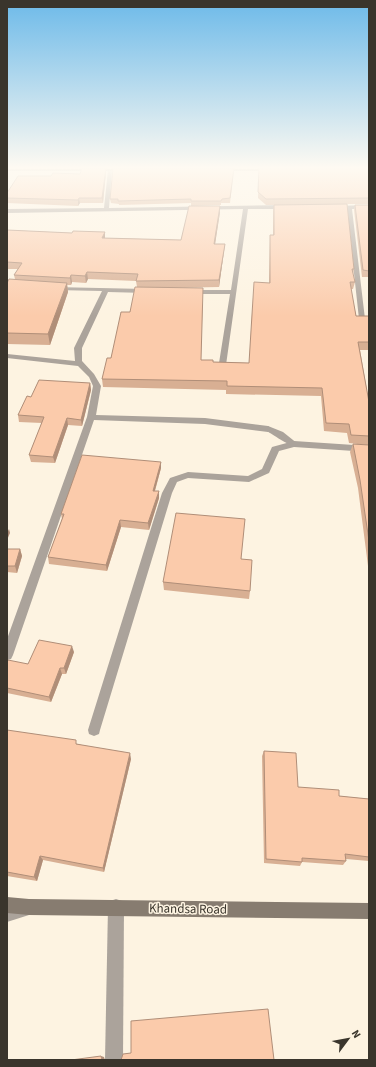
<svg xmlns="http://www.w3.org/2000/svg" width="376" height="1067" viewBox="0 0 376 1067" font-family="'Source Sans 3',sans-serif">
<rect width="100%" height="100%" fill="#fdf3e1"/>
<g fill="none" stroke-linecap="round" stroke-linejoin="round">
<!-- lane -->
<g fill="#aba39b" fill-rule="evenodd">
<polygon points="110,169 112,170 109,208 287,205 290,207 287,209 248,209 226,365 223,365 219,363 230,294 190,294 187,292 190,290 231,290 243,209 7,213 7,209 104,208 108,170"/>
<polygon points="369,205 369,209 352,209 365,319 362,321 359,319 347,209 335,210 332,208 335,206"/>
<polygon points="53,287 146,289 149,291 146,293 108,292 82,348 82,361 94,374 101,386 96,415 205,418 268,426 272,429 268,432 205,424 94,420 13,655 11,659 7,660 7,639 87,417 93,386 89,377 78,366 7,358 7,354 75,361 74,348 102,291 55,290 53,289"/>
<polygon points="294,441 369,446 369,452 294,447 279,451 269,473 249,482 188,478 177,482 172,493 100,730 99,734 94,736 89,734 88,730 162,493 170,478 188,472 248,476 262,469 272,447"/>
</g>
<!-- street -->
<g fill="#aba39b" fill-rule="evenodd">
<path d="M 268,426 L 283,432 L 298,444 L 294,447 C 291,446 266,431 264,429 Z"/>
<polygon points="116,899 122,901 124,907 123,1060 105,1060 108,907 110,901"/>
<polygon points="23,901 29,903 31,909 29,915 7,922 7,906"/>
</g>
<!-- secondary -->
<g fill="#877c70" fill-rule="evenodd">
<polygon points="7,169 125,169 127,170 125,171 7,171"/>
<polygon points="219,169 271,169 273,170 271,171 221,171"/>
<polygon points="7,897 29,899 369,903 369,919 29,915 7,913"/>
</g>
</g>
<!-- wall -->
<g fill="#d8af93">
<rect x="84" y="166" width="151" height="2"/>
<polygon points="259,166 369,166 369,204 347,204 354,269 353,275 355,282 353,289 351,289 356,316 369,316 369,350 360,350 369,402 369,566 368,566 358,488 350,452 353,444 366,445 349,443 347,433 324,431 321,396 226,394 226,390 103,387 102,379 130,312 137,287 136,281 88,279 86,283 72,282 71,285 67,285 68,292 50,345 7,344 7,283 15,279 14,275 18,269 7,269 7,230 72,233 105,232 105,238 181,240 220,206 220,212 215,244 225,244 224,251 219,287 167,288 201,360 213,362 249,363 269,283 270,242 270,235 273,235 273,211 274,205 266,205 258,198"/>
<polygon points="234,168 230,203 221,203 221,205 191,206 191,203 119,205 119,204 111,203 110,199"/>
<polygon points="106,172 103,203 80,203 78,206 7,203 7,193 51,176"/>
<polygon points="355,205 369,205 369,277 362,277 354,210"/>
<polygon points="90,383 91,390 82,426 68,425 55,463 31,462 29,455 42,423 19,422 18,415 31,397"/>
<polygon points="161,462 161,468 155,491 159,498 149,530 121,527 107,571 49,564 48,557 62,519 61,514"/>
<polygon points="7,549 20,549 22,556 17,573 7,572"/>
<polygon points="241,559 250,591 249,599 164,590 163,582"/>
<polygon points="74,652 66,674 62,674 51,702 7,693 7,663 28,664"/>
<polygon points="7,730 78,744 131,759 104,872 43,860 37,881 7,876"/>
<polygon points="264,751 298,787 339,796 369,799 369,861 346,859 346,861 343,865 302,862 300,866 264,863 262,756"/>
</g>
<!-- shaded-wall -->
<g fill="#b08e78">
<polygon points="106,168 106,172 103,203 102,198"/>
<polygon points="79,198 80,203 78,206 78,200"/>
<polygon points="220,206 220,212 214,251 214,244"/>
<polygon points="105,232 105,239 102,238"/>
<polygon points="225,244 224,251 219,287 219,280"/>
<polygon points="87,272 88,279 86,283 85,276"/>
<polygon points="71,275 72,282 71,285 70,278"/>
<polygon points="67,283 68,292 50,345 48,334"/>
<polygon points="90,383 91,390 82,426 81,420"/>
<polygon points="67,418 68,425 55,463 53,457"/>
<polygon points="161,462 161,468 153,497 153,491"/>
<polygon points="159,491 159,498 149,530 148,523"/>
<polygon points="120,520 121,527 107,571 106,565"/>
<polygon points="9,529 10,533 7,540 7,533"/>
<polygon points="20,549 22,556 17,573 15,566"/>
<polygon points="72,646 74,652 66,674 64,668"/>
<polygon points="60,668 62,674 51,702 49,697"/>
<polygon points="130,753 131,759 104,872 103,868"/>
<polygon points="40,856 43,860 37,881 34,877"/>
<polygon points="101,1056 104,1057 105,1060 102,1060"/>
</g>
<!-- building -->
<g fill="#fbcbab" stroke="#b08e78">
<polygon points="259,167 369,167 369,198 266,199 258,192"/>
<polygon points="82,168 106,168 102,198 79,198 78,200 7,198 7,193 18,176 51,176 53,173 80,174"/>
<polygon points="113,168 234,168 230,198 222,199 221,201 191,201 191,199 118,201 118,199 110,199"/>
<polygon points="347,204 354,269 352,269 355,282 350,282 356,316 369,316 369,342 358,342 369,402 369,436 351,435 349,424 326,423 322,388 227,386 227,381 102,379 107,358 111,358 121,312 130,312 135,287 203,288 201,360 213,360 213,362 249,363 254,282 270,283 270,235 274,235 274,205"/>
<polygon points="355,205 369,205 369,271 363,270"/>
<polygon points="189,206 220,206 214,244 225,244 219,280 136,281 138,274 87,272 85,276 71,275 70,278 14,275 22,263 7,262 7,230 72,233 73,231 105,232 102,238 181,240"/>
<polygon points="9,279 67,283 48,334 7,333 7,283"/>
<polygon points="39,380 90,383 81,420 67,418 53,457 29,455 44,417 18,415 27,396 31,397"/>
<polygon points="353,444 369,445 369,541 360,480"/>
<polygon points="82,455 161,462 153,491 159,491 148,523 120,520 106,565 48,557 64,514 61,514"/>
<polygon points="176,513 245,519 241,559 252,560 250,591 163,582"/>
<polygon points="7,549 20,549 15,566 7,566"/>
<polygon points="39,640 72,646 64,668 60,668 49,697 7,688 7,663 8,660 28,664"/>
<polygon points="7,730 76,740 76,744 130,753 103,868 40,856 34,877 7,872"/>
<polygon points="264,751 296,753 298,787 339,790 339,796 369,799 369,857 345,854 346,861 302,858 302,862 266,859"/>
<polygon points="268,1009 274,1060 121,1060 123,1054 131,1053 131,1021"/>
<polygon points="101,1056 102,1060 71,1060"/>
</g>
<!-- sky -->
<linearGradient id="sky" x2="0" y2="1"><stop stop-color="#6dbae9"/><stop offset="0.53" stop-color="#fefaf2"/><stop offset="1" stop-color="#fefaf2" stop-opacity="0"/></linearGradient>
<rect width="376" height="316" fill="url(#sky)"/>
<g text-anchor="middle" stroke-width="3" stroke-linejoin="round" paint-order="stroke">
<!-- near-street labels -->
<g font-size="13" fill="#3a352c" stroke="#fdf3e1">
<text transform="translate(188 908) rotate(1)" y="5">Khandsa Road</text>
</g>
</g>
<!-- border -->
<rect width="376" height="1067" fill="none" stroke="#3a352c" stroke-width="16"/>
<!-- north arrow -->
<g transform="translate(348 1039) rotate(58)" stroke="#fdf3e1" stroke-width="3" paint-order="stroke">
<path d="M0-3L7 15L0 10L-7 15Z" fill="#3a352c"/>
<text y="-6" font-size="11" font-weight="bold" text-anchor="middle" fill="#3a352c">N</text>
</g>
</svg>
